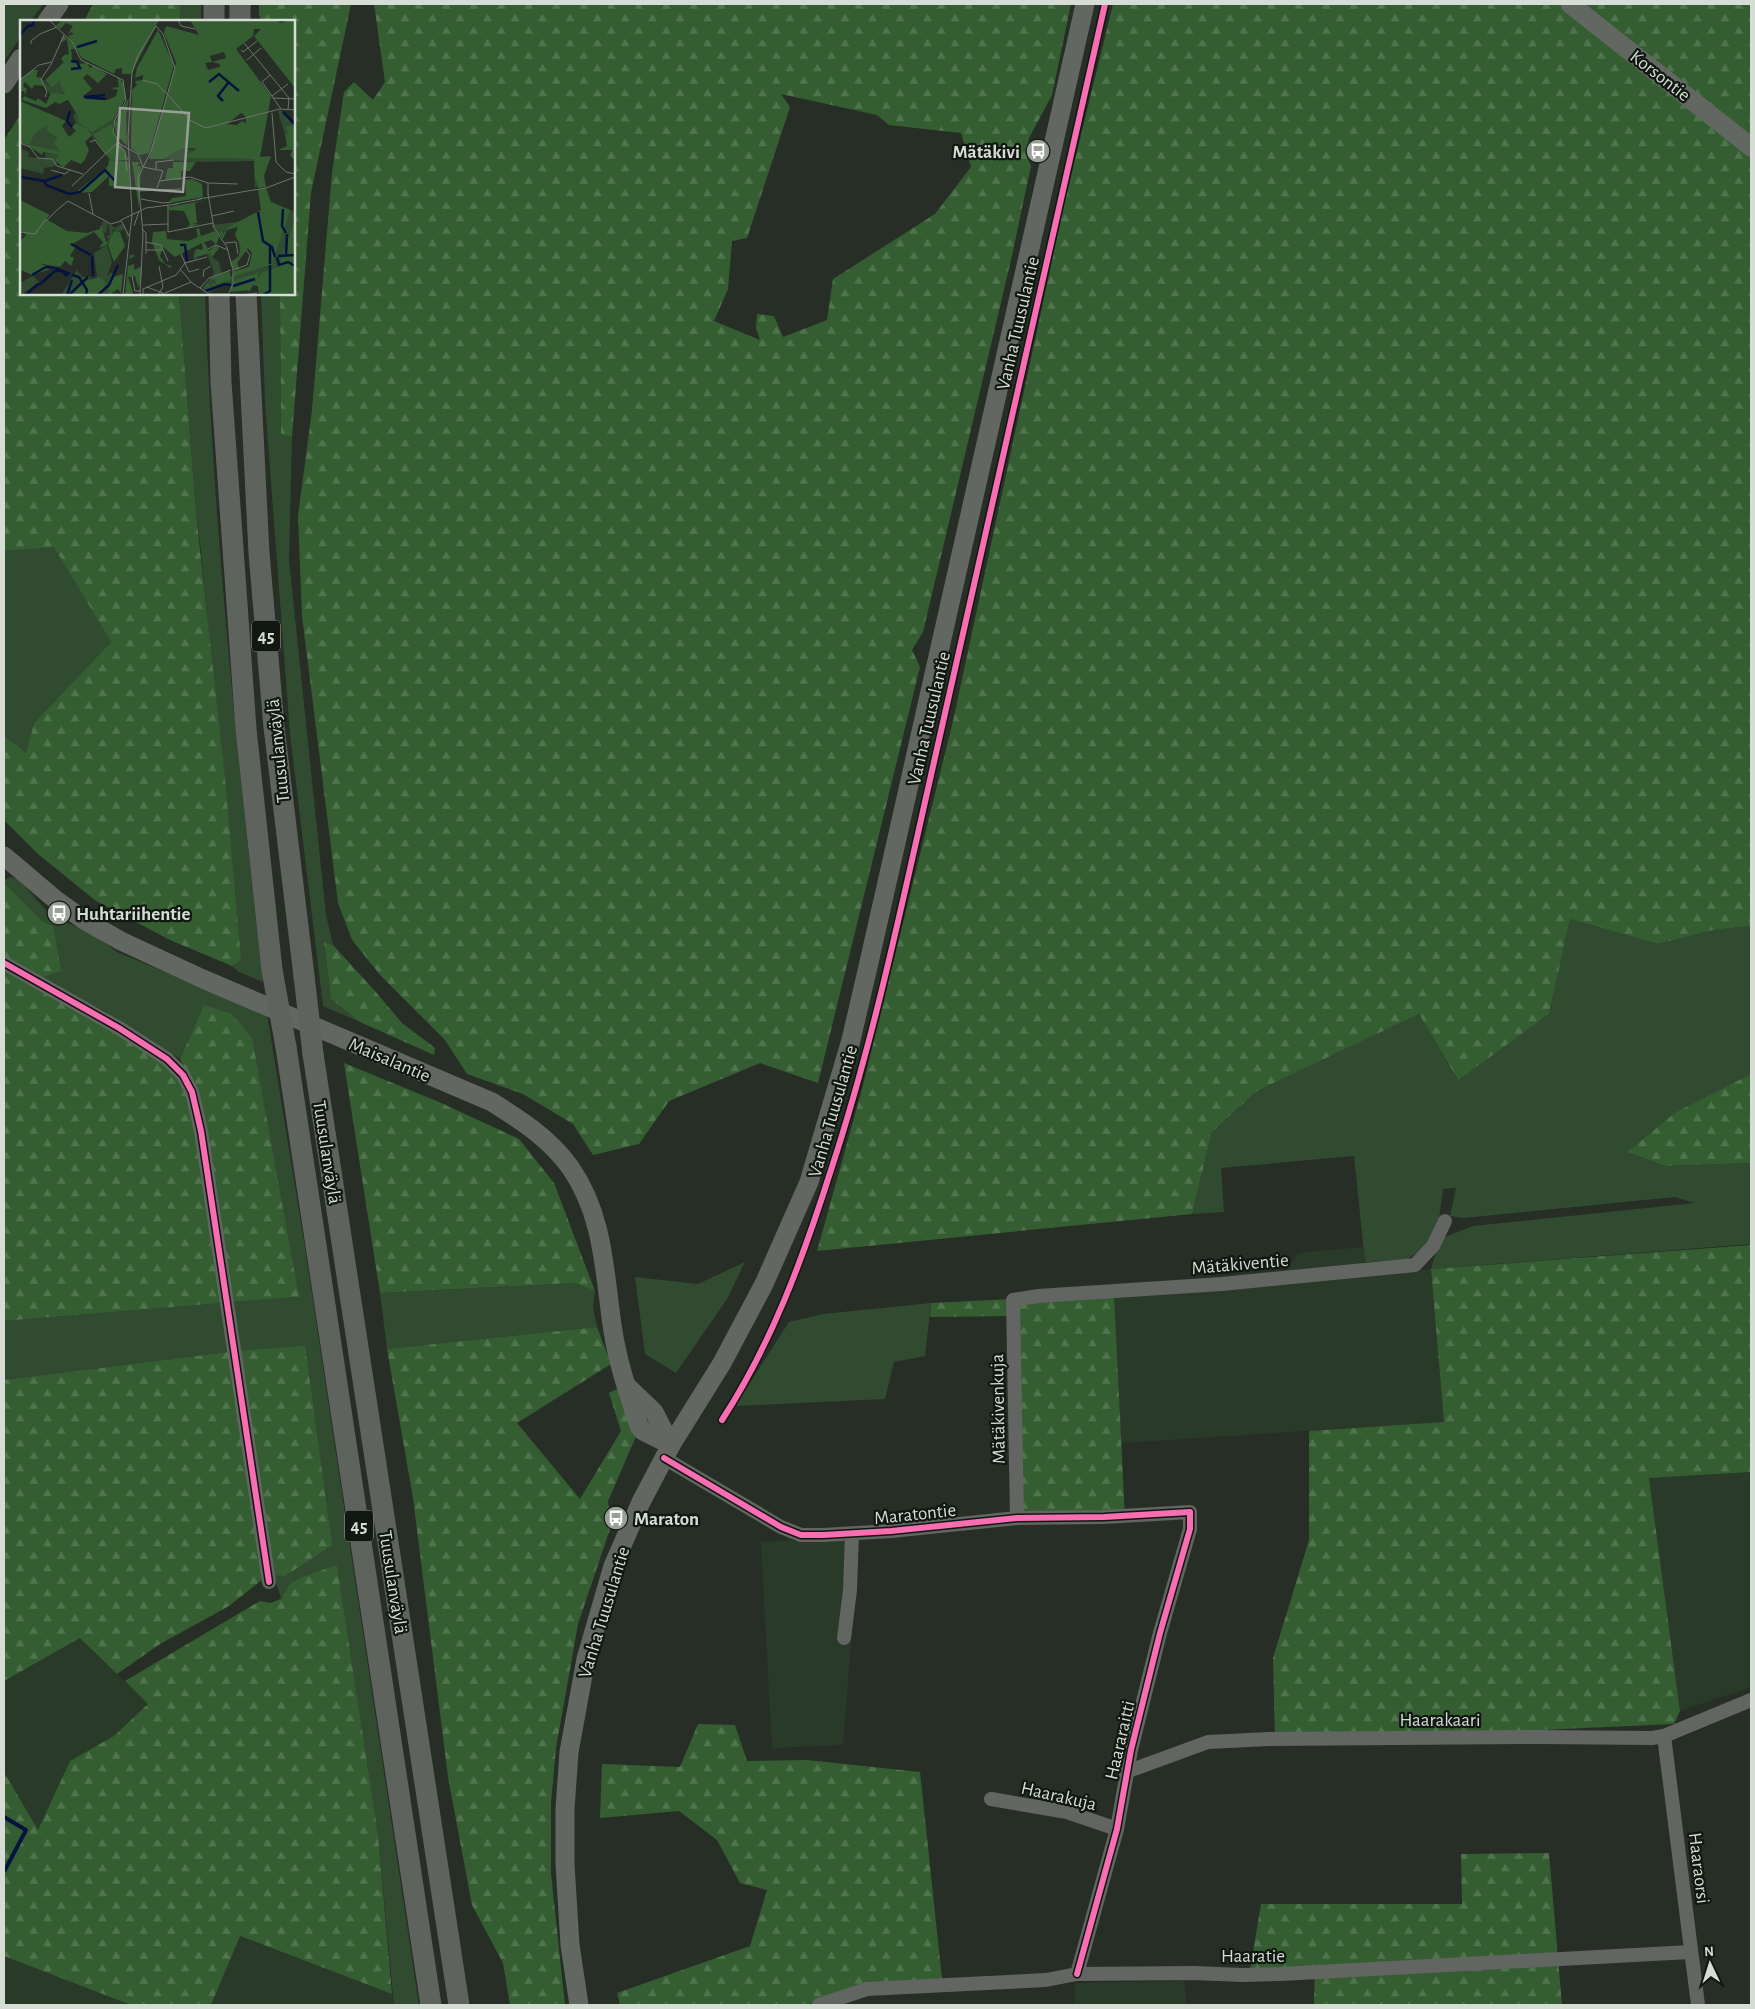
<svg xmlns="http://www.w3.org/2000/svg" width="1755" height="2009" viewBox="0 0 1755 2009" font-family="'Alegreya Sans',sans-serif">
<defs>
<pattern id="forest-firs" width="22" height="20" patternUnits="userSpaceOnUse" patternTransform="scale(1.25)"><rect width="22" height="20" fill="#345e31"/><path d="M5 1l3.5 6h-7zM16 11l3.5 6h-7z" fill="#50754e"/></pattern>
</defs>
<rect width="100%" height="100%" fill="#272e26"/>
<!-- built -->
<g fill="#2a3a29">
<polygon points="1363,1247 1366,1274 1431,1269 1444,1422 1121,1443 1114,1294 1231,1284 1230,1275 1287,1270 1298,1253"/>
<polygon points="1751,1472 1751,1687 1680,1711 1649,1478"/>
<polygon points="859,1536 843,1745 772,1748 761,1542"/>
<polygon points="80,1638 148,1704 114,1736 70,1761 38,1830 4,1772 4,1681"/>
<polygon points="239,1936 392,1994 394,2005 211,2005"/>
<polygon points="4,1956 131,2005 4,2005"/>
<polygon points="1185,1981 1186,2005 1075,2005 1075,1983"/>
</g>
<!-- green -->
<g fill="#314b30">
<polygon points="4,4 43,4 31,21 21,21 21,36 4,62"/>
<polygon points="181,4 201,4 201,21 180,21"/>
<path d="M 179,294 L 205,294 C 213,524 237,753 263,982 L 239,972 L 232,966 L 240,960 L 201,551 L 196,513 Z"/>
<polygon points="261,294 280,294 281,433 292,437 289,560 326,915 333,945 324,942 331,999 360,1022 323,1006 290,734 265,403"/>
<polygon points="54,546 111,642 34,723 26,753 4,736 4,551"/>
<polygon points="10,877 19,880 45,909 70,924 93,934 117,952 267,1014 306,1254 419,2005 394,2005 378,1834 337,1565 289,1585 281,1599 274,1575 238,1351 232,1302 299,1297 204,1005 180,1059 101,1009 39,978 53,926 42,921 4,883 4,880"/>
<polygon points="1570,919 1658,944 1713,930 1751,926 1751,1074 1676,1112 1627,1152 1665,1166 1751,1163 1751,1244 1431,1269 1440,1239 1473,1226 1695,1203 1675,1197 1464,1218 1450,1216 1456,1188 1443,1189 1438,1226 1427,1246 1406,1260 1365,1262 1354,1156 1221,1168 1224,1212 1192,1214 1212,1132 1257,1091 1419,1014 1457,1079 1549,1014"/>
<polygon points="745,1262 727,1299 676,1373 645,1354 635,1277 698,1284"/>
<polygon points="575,1283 595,1291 593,1307 597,1327 387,1349 380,1293"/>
<polygon points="222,1303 228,1352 4,1380 4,1321"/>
<polygon points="931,1303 925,1356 894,1362 885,1399 735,1406 789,1322 823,1314"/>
</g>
<!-- forest -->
<g fill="url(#forest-firs)" fill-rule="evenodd">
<polygon points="93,4 181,4 180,21 84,21"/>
<polygon points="259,4 351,4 311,193 292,437 281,434 280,294 294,294 294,21 261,21 259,14"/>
<path d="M 374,4 L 1071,4 L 1052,95 L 1029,138 L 1027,157 L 1031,166 L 1011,260 L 923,632 L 912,650 L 920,667 L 818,1083 L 760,1063 L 669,1101 L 639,1144 L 593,1155 L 573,1124 L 523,1094 L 467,1074 L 445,1040 L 381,976 L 352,940 L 338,903 L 302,616 L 298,516 L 312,410 L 332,173 L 344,92 L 354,82 L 373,100 L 385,82 ZM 781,94 L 877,115 L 889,125 L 961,133 L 971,167 L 935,214 L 833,279 L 827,320 L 783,337 L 774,316 L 757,314 L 756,328 L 760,340 L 714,321 L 728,289 L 732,241 L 747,238 L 790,107 Z"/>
<polygon points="1113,4 1567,4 1751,156 1751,926 1713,930 1658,944 1570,919 1549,1014 1458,1080 1419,1014 1257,1091 1212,1132 1192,1214 817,1251 861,1093 953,721 1064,205"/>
<polygon points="1574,4 1751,4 1751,141"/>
<polygon points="21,114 21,294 179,294 196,513 225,779 241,960 232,966 170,940 96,901 38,854 4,820 4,736 26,753 34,723 111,642 54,547 4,551 4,140"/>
<polygon points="4,883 42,921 53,926 61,971 39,978 4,959"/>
<polygon points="324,942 333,945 374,990 402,1023 435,1048 434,1055 360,1022 331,999"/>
<polygon points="4,970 141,1047 163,1064 189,1091 222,1303 4,1321"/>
<polygon points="204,1005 232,1014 252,1038 299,1297 232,1302 200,1102 180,1059"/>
<polygon points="344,1063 439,1102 519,1139 554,1183 595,1291 575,1283 380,1293"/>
<polygon points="1751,1074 1751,1163 1665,1166 1627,1152 1676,1112"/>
<polygon points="1751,1245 1751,1472 1649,1478 1680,1711 1674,1724 1275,1742 1273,1658 1309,1540 1309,1431 1444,1422 1431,1269"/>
<polygon points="1114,1294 1125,1519 1014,1524 1008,1316 930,1317 931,1303"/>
<polygon points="597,1327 611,1364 517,1423 580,1499 621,1431 609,1393 617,1389 637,1434 608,1501 611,1526 578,1624 556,1748 551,1802 551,1874 565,2005 510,2005 503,1963 472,1905 448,1777 413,1498 387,1349"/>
<polygon points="305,1346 332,1545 285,1576 274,1575 238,1351"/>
<polygon points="228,1352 263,1579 229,1606 160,1644 117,1674 80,1638 4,1681 4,1380"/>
<polygon points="337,1565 378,1834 392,1994 240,1936 211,2005 131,2005 4,1956 4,1772 38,1830 70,1761 114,1736 148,1704 125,1681 260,1601 270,1603 281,1599 289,1585 300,1578"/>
<polygon points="698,1724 735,1725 747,1761 807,1760 920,1772 942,1979 860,1984 807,2005 620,2005 617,1993 750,1946 767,1890 740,1883 717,1840 679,1811 600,1818 602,1764 680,1767"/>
<polygon points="1549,1853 1562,2005 1314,2005 1315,1967 1250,1970 1261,1904 1462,1904 1461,1854"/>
</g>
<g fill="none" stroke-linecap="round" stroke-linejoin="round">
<!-- stream -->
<polyline stroke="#05143f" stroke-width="4" points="4,1817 26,1830 5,1870"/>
<!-- minor -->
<g stroke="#626562" stroke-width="14">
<polyline points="4,963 119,1028 167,1059 183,1075 192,1092 201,1131 269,1582"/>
<polyline points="664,1458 781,1527 801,1535 823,1535 891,1531 1017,1518 1104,1517 1190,1512 1190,1529 1160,1633 1131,1750 1117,1829 1077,1974"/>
<polyline points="1017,1518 1013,1300 1038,1296 1222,1284 1415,1265 1433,1246 1445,1221"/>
<polyline points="844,1638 850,1590 852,1534"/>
<polyline points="1664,1736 1698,2005"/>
<polyline points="1126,1772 1208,1742 1269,1739 1538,1737 1652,1738 1664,1736 1751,1700"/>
<polyline points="991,1799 1067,1812 1117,1829"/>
<polyline points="819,2005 867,1989 1046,1980 1077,1974 1194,1973 1242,1975 1281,1974 1690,1952"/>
</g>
<!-- major -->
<g stroke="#626762" stroke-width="19">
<polyline points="1570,4 1751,147"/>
<polyline points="47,21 59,4"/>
<polyline points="4,84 21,58"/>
<path d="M 4,856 L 56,900 L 84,920 L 121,941 L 203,979 L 492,1102 C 522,1121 549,1138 570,1167 C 605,1217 604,1274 613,1331 C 618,1364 629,1395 639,1426 L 643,1431 L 671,1445"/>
<polyline points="628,1387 654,1412 671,1445"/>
<polyline points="579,2005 570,1945 565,1864 565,1809 569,1752 586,1659 613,1566 641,1502 671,1445 722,1363 764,1284 809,1182 851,1040 870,958 1085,4"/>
</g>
<!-- highway -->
<g stroke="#5e645d" stroke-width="21">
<polyline points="214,4 214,21"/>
<polyline points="240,4 240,21"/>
<polyline points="219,294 221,382 246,729 272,970"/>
<polyline points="246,294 259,553 274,727 304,976"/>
<polyline points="286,1047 431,2005"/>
<polyline points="313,1054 459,2005"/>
</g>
<!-- highway-bridge -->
<g stroke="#5e645d" stroke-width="21">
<polyline points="272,970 286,1047"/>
<polyline points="304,976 313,1054"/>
</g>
<!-- cycleway casing -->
<g stroke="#111711" stroke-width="9">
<g id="cycleway">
<polyline points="4,963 119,1028 167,1059 183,1075 192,1092 201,1131 269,1582"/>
<path d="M 722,1420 C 772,1343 803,1258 831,1170 C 877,1030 906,884 939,740 C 993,494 1050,249 1105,4"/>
<polyline points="664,1458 781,1527 801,1535 823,1535 891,1531 1017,1518 1104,1517 1190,1512 1190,1529 1160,1633 1131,1750 1117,1829 1077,1974"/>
</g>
</g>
<!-- cycleway -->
<use href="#cycleway" stroke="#f96db3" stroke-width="6"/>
</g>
<!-- icons -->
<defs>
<g id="bus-disc" transform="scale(1.25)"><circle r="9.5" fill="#98a097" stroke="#111711"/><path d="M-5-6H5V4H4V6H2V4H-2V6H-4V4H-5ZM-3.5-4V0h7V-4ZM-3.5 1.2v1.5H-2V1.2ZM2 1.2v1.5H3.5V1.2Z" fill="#fff"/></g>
</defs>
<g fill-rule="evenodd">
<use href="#bus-disc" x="1038" y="151"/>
<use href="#bus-disc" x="59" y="913"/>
<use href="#bus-disc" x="616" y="1518"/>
</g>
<g text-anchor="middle" stroke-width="4.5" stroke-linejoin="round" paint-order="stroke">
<!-- shield labels -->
<g fill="#111711" stroke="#9aa29a" stroke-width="1">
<rect x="252" y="620.5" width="28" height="31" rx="4"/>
<rect x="345" y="1510.5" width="28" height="31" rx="4"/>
</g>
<g font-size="18" font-weight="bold" fill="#d5ddd4">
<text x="266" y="642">45</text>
<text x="359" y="1532">45</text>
</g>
<!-- street labels -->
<g font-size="19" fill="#d5ddd4" stroke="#111711">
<text transform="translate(1661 75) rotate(38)" y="7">Korsontie</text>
<text transform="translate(1017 323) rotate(-77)" y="7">Vanha Tuusulantie</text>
<text transform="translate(928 718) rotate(-77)" y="7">Vanha Tuusulantie</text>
<text transform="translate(277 751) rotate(-96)" y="7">Tuusulanväylä</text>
<text transform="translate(390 1059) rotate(23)" y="7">Maisalantie</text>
<text transform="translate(832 1111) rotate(-74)" y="7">Vanha Tuusulantie</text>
<text transform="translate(328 1152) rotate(81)" y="7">Tuusulanväylä</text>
<text transform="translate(1240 1263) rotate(-5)" y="7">Mätäkiventie</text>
<text transform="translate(997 1409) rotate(-91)" y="7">Mätäkivenkuja</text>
<text transform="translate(915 1513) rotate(-6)" y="7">Maratontie</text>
<text transform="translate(394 1582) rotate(81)" y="7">Tuusulanväylä</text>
<text transform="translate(603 1612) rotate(-73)" y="7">Vanha Tuusulantie</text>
<text x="1440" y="1726">Haarakaari</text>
<text transform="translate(1119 1740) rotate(-77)" y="7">Haararaitti</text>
<text transform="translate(1059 1795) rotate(13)" y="7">Haarakuja</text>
<text transform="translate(1700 1868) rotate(83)" y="7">Haaraorsi</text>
<text x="1253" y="1962">Haaratie</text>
</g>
<!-- poi labels -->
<g font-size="19" font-weight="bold" fill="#d5ddd4" stroke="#111711" text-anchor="start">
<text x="1020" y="158" text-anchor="end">Mätäkivi</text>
<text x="76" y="920">Huhtariihentie</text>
<text x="634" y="1525">Maraton</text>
</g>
</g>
<!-- overview -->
<g transform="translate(20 20)">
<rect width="275" height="275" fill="#272e26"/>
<path d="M 21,58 L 32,68 L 39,60 L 45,73 L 31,75 L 21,63 ZM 102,85 L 93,106 L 75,112 L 91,140 L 106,140 L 91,142 L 66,108 L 56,103 L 53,97 L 56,94 L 66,105 L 85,104 ZM 261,90 L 273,105 L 265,106 L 269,113 L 265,115 L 258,91 ZM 159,128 L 177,130 L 162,138 L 234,139 L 237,166 L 235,168 L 234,141 L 176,142 L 170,151 L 174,142 L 144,139 ZM 1,129 L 9,132 L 8,137 L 26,139 L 25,133 L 39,135 L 36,146 L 24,148 L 23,154 L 0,148 ZM 251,185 L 275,193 L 275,199 L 258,247 L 239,275 L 238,266 L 233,265 L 230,272 L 225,269 L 210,272 L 211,267 L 206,264 L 189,273 L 182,268 L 194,255 L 193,249 L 187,234 L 176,237 L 176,240 L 173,236 L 176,229 L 183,230 L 182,223 L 198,214 L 191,205 L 217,202 ZM 220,202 L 218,217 L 220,233 L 215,241 L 211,242 L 208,234 L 211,247 L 219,249 L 217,243 L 228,228 L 233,235 L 230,245 L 225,250 L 214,251 L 212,257 L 202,256 L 199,242 L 192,237 L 199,227 L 189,231 L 184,222 L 191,220 L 196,225 L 197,218 L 204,211 ZM 83,201 L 88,203 L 95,208 L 102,204 L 105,207 L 108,215 L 107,220 L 105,209 L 97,212 L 93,209 L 92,219 L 87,225 L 92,242 L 87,256 L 92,252 L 93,257 L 87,271 L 90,269 L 89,275 L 82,275 L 86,264 L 77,257 L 74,233 L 87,225 L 85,222 L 89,220 L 86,216 L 90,215 L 88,203 L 86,214 L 81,208 ZM 57,250 L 65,260 L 50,275 L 41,275 Z" fill="#314b30" fill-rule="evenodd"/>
<path d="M 44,0 L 139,0 L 111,54 L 102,54 L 102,48 L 96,49 L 94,54 L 62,38 L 48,16 L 54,14 L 51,12 L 47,15 L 53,6 L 46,3 L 40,9 L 36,5 ZM 170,0 L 257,0 L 260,3 L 275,0 L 275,68 L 234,16 L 241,9 L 234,9 L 233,16 L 216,29 L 251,76 L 240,137 L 251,136 L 244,156 L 246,167 L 238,168 L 235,156 L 235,166 L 234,139 L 161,138 L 176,130 L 174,128 L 159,129 L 144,139 L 129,139 L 156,43 L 144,13 L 146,6 L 179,15 ZM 204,32 L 206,38 L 192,42 L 200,44 L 200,47 L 188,50 L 185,43 L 192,42 L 190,36 ZM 221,93 L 226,97 L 226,103 L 222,101 L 217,105 L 207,104 ZM 138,10 L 154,45 L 129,133 L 120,135 L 111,128 L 112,70 L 117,65 L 115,61 L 123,60 L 123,55 L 115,58 L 117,48 ZM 43,15 L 51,22 L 55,29 L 51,29 L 52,40 L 59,44 L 67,43 L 70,48 L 73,46 L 87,54 L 78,63 L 67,54 L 63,58 L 72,69 L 63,76 L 65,79 L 88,80 L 96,76 L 98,70 L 91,68 L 99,67 L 97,56 L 103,63 L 106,78 L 102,85 L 92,100 L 72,112 L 59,103 L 57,94 L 53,97 L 56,93 L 48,80 L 39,84 L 35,82 L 26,88 L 2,80 L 4,76 L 16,81 L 18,78 L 26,84 L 31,73 L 45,74 L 39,61 L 32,68 L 25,60 L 44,42 L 41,39 L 44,35 L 49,34 L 47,19 L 40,23 ZM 13,50 L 18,50 L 16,57 L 21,58 L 24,66 L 14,65 L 12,69 L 5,62 L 3,66 L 7,69 L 5,75 L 4,71 L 0,72 L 0,59 ZM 109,78 L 106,96 L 107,126 L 95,113 L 95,103 ZM 0,81 L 46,101 L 42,106 L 49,117 L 56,111 L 52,107 L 56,103 L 66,108 L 72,115 L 65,122 L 69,130 L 65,140 L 61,144 L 51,140 L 43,148 L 35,140 L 39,135 L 23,132 L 22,135 L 6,124 L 1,123 L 0,126 ZM 92,104 L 93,110 L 109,140 L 91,140 L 73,114 ZM 273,105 L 275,107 L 275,140 L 270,136 L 272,130 L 258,130 L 267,126 L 265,115 L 268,113 L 265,106 ZM 89,140 L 109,142 L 110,167 L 89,166 L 89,156 L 72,172 L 55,173 L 88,146 ZM 112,142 L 120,142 L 117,146 L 121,146 L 119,189 ZM 153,142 L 175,142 L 170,151 L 161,151 L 161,160 L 145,160 L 148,148 L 153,148 ZM 172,159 L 182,164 L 183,177 L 149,183 L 152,178 L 166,176 L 165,160 ZM 246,168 L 251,182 L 275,192 L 270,191 L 252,244 L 213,257 L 214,251 L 229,247 L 232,233 L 228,228 L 217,243 L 219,249 L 214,250 L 211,242 L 219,236 L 221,227 L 215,215 L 218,207 L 207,210 L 203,219 L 199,213 L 203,211 L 203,214 L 207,208 L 241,190 L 238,170 ZM 0,180 L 30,195 L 26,199 L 47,211 L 67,213 L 80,209 L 81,204 L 87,225 L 79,228 L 83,222 L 74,212 L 52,224 L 55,228 L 50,236 L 54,238 L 51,246 L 45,241 L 40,247 L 17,243 L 34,248 L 12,255 L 1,250 L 0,222 L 6,215 L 0,209 ZM 187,180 L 175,183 L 177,203 L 171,204 L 178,204 L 167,209 L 170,204 L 164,191 L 149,190 L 149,187 ZM 275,199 L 275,275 L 239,275 L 238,266 L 233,265 L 230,270 L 210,272 L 215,260 L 238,253 L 238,259 L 243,252 L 258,247 ZM 179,208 L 181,216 L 195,211 L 199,217 L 196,225 L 192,220 L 184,222 L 189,231 L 196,225 L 199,228 L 192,237 L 190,233 L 176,237 L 176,240 L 174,238 L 176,229 L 183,230 L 182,223 L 155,237 L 143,227 L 140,236 L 145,244 L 152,246 L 150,248 L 139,240 L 132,222 L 133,212 L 146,211 L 147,219 L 168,221 L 178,217 L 176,209 ZM 94,211 L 100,212 L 105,226 L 94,242 L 88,225 ZM 110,232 L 110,237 L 112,234 L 115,236 L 109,239 L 108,246 L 114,244 L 114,250 L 122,246 L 121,261 L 118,268 L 115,256 L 108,257 L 113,272 L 111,275 L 105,275 L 108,245 ZM 209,251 L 212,259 L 185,268 L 188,262 L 189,266 L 196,263 L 195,260 L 189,259 ZM 103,254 L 101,273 L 98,269 L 89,275 L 89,269 L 86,272 L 93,257 ZM 63,257 L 71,257 L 68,260 L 79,257 L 86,263 L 82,275 L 50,275 L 64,261 Z" fill="#345e31" fill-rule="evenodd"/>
<path d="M 27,105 L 27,111 L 38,118 L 34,122 L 39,131 L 9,125 L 15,113 ZM 13,256 L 19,262 L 1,275 L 0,263 Z" fill="#314b30"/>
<path fill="none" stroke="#05143f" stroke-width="2.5" d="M 0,15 L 8,6 L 13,5 L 13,0M 57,27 L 77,21M 51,41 L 57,42 L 60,48 L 51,49M 189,62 L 199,54 L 219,71M 64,77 L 86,79M 65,77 L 85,75M 203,81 L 198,76 L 208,63M 50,91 L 47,101 L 52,107M 263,92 L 275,104M 0,157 L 24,161 L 26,165 L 49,174 L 60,172 L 85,150 L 95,161M 25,161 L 42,155M 263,189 L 262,206 L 266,213M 238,192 L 243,221 L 252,227 L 255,237M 51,224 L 71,235M 160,225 L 165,225 L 167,241M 250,226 L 250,244M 72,236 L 73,256M 258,236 L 275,235M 266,236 L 267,214M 257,237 L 259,245 L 268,242 L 275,246M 35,248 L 50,254M 12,255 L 26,247 L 34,248M 52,255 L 59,257 L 67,270 L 66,275M 19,265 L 35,251 L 42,251 L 47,256M 213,266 L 235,259M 186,271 L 205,264 L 211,265M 6,275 L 18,264M 47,275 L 52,260M 49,275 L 68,257M 78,275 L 89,265 L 98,245M 243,275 L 250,271 L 250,245"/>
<path fill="none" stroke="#6d746c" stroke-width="1" d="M 29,0 L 52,22 L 61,40 L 103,60 L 106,81 L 95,100 L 93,112 L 100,124 L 118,134 L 123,147M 158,0 L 161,6 L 175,9M 224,23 L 269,78 L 268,90M 11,24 L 11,21 L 20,14 L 37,7M 221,30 L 223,32 L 237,21M 227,40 L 241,28M 250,55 L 242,62 L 261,89M 0,60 L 19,45 L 32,42 L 44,15M 122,60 L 137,64 L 148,75M 148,75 L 171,101 L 186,108 L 260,89 L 275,90M 252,76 L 268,64M 25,77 L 27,72 L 21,59 L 32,43M 253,78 L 275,79M 252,93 L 256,142 L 266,152 L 275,154M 70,122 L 75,120 L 86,134M 0,123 L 10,127 L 18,138 L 32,139 L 37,146 L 63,154M 96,124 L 105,131 L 107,151M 123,147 L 143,151 L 137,168M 31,150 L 45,154 L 50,150M 136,150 L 136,142 L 154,140M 140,161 L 170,157 L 188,163 L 188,175M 188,163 L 218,164M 52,166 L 98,122M 118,171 L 161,169M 69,173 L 73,194M 188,174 L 194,208 L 207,227 L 213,250 L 213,264 L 208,275M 121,179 L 143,183 L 151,182M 179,179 L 246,168 L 275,157M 155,184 L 181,179M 148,185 L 148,212 L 193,203M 37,190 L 48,181 L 91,204 L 101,201M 192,196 L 214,191M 101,200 L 126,188 L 157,184M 101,200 L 109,216M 26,201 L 37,190M 123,205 L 148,204M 114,206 L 119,191M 123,210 L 126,213 L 126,234M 0,212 L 15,214 L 26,199M 125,222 L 141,225 L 148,241M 205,223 L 216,222 L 218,234M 188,229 L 196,225 L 208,230M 126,230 L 143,230M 161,234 L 169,252 L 179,249M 160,249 L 172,263 L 189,274 L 208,274M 213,250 L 227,245 L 230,235 L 226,230M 112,256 L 115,271 L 120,271M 183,257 L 184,250 L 191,246M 127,267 L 145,274M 180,268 L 189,258 L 211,250M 145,273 L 171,262M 103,275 L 112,195 L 108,117 L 112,53 L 118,35 L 136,6M 120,275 L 123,214 L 118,158 L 131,131 L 155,48 L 143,14 L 136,6M 123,275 L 123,269 L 156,255 L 165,243 L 187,237M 138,275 L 143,267 L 139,246M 222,275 L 237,273"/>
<path fill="#98a097" fill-opacity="0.15" stroke="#98a097" stroke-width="2.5" d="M 100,88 L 169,93 L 163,172 L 95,167 Z"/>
<rect width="275" height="275" fill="none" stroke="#d5ddd4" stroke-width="2.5"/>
</g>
<!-- border -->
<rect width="1755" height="2009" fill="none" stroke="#d5ddd4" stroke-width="10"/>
<!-- north arrow -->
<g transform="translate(1710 1964) rotate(356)" stroke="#111711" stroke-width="4" paint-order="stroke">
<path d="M0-4L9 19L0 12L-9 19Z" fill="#d5ddd4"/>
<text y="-8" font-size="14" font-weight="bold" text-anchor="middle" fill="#d5ddd4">N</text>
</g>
</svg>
